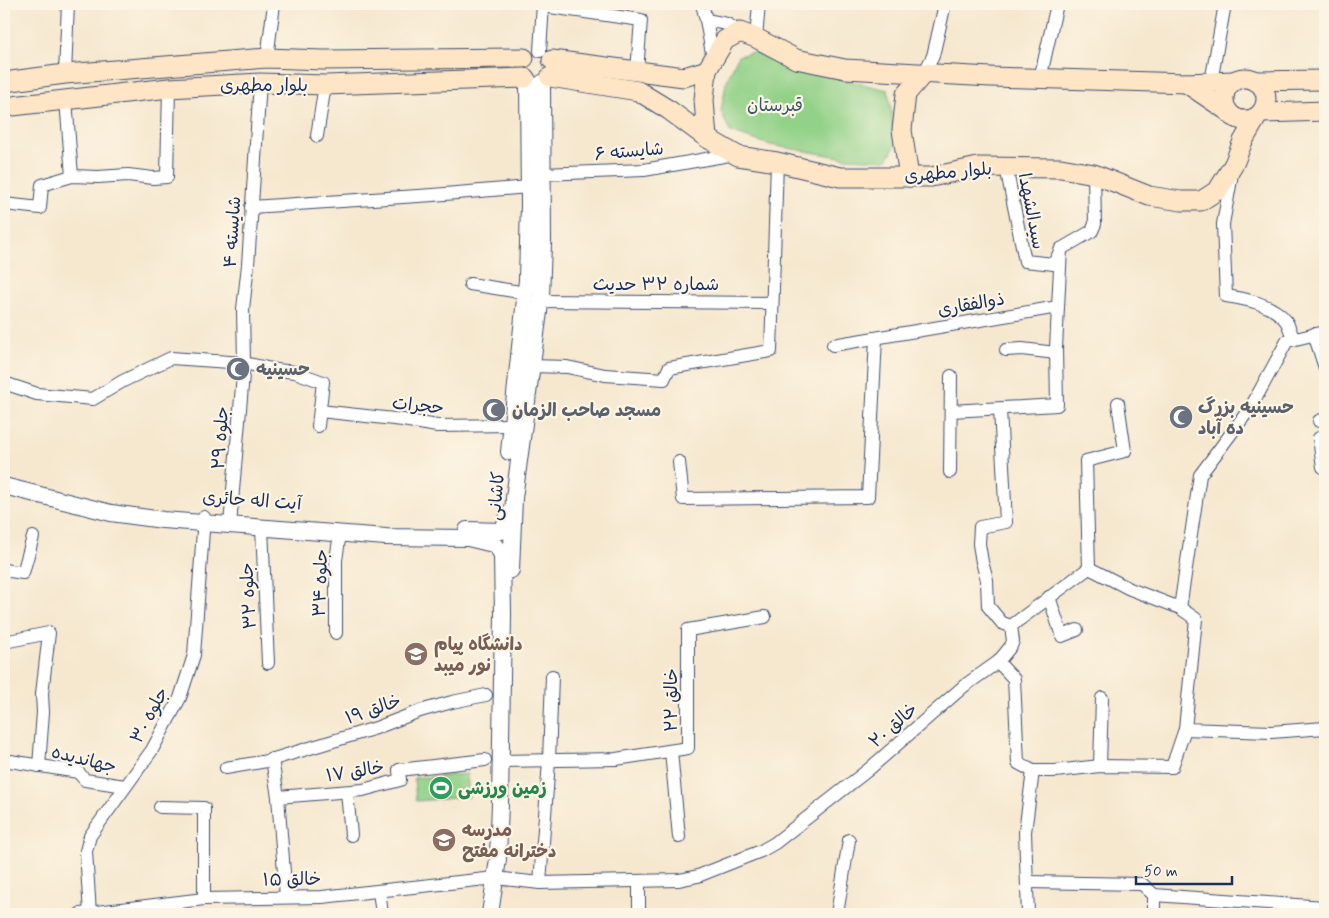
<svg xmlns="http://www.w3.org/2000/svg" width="1329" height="918" viewBox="0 0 1329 918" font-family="Mynerve,'Playpen Sans Arabic',sans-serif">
<rect width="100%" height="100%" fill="#fcf5e5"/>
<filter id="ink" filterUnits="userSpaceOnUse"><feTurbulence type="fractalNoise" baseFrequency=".02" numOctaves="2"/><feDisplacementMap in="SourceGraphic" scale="10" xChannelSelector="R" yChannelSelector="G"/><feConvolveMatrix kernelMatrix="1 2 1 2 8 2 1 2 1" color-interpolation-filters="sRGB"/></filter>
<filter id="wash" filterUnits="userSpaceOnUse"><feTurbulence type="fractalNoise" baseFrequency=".0096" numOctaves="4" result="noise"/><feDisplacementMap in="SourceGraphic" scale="20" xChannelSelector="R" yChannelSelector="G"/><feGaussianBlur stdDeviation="1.12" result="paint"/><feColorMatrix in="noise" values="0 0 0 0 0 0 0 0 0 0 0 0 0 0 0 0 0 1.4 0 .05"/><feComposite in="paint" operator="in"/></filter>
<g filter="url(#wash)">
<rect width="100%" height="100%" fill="#f6e8cf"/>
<!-- green -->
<g fill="#92d188" stroke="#568073">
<polygon points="754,52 780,65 888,90 896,144 887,160 846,158 770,145 730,132 721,111 726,83 738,56"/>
<polygon points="467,774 469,797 416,801 414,778"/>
</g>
</g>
<g filter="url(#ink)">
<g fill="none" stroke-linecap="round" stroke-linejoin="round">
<!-- minor casing -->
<g stroke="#3c4b6f" stroke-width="14">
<g id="minor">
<polyline points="702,4 706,20"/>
<polyline points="543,6 641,20 637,71"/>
<polyline points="756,38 759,4"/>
<polyline points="540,51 543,4"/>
<polyline points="267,58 274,4"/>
<polyline points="713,59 706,20 727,24 740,32"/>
<polyline points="924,73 933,56 945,4"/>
<polyline points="65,74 68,4"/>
<polyline points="1040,79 1057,4"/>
<polyline points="1211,82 1225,4"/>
<polyline points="66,100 72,176"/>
<polyline points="317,136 325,85"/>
<polyline points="1006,167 1025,261 1054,264 1061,249 1092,231 1095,224 1094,174"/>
<path d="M 1232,174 L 1223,224 L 1226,296 C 1246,299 1273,304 1286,321 C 1289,326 1291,334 1294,339"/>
<polyline points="4,204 40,208 42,185 72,176 98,177 128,175 153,178 167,177 169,88"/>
<polyline points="251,207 433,195 529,187 543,174 644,170 735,154"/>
<polyline points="470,284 526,293"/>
<polyline points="540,301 772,303"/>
<polyline points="1314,334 1325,368"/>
<polyline points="833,345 1058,307 1061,249"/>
<polyline points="1006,350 1022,349 1056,353"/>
<polyline points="531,366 567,367 605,375 664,379 669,368 771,351 777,162"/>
<polyline points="4,383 37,394 93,399 123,381 171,358 244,363 277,370 295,372 323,382 318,426"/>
<polyline points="1000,409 1006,522 980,527 979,544 982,562 987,580 988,606 1002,623 1011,626"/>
<polyline points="320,411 403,420 437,426 512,425"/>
<polyline points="951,411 1057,405 1056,349 1058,307"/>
<polyline points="1319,421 1325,419"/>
<polyline points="1319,438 1323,467"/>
<polyline points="679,462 683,499 868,497 876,338"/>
<polyline points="950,472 951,376"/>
<polyline points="230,525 244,363 243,309 248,265 260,83"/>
<polyline points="262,528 268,663"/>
<polyline points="1089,568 1130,589 1180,608 1196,619 1185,729 1271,732 1325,728"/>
<polyline points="4,570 23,573 33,537"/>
<polyline points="1049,597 1062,636 1077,630"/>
<polyline points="1180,608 1200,475 1251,407 1287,341 1325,332"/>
<polyline points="336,633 336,560 340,533"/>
<polyline points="4,642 49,633 42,694 43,712 39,766"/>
<polyline points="998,662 1014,679 1018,763 1033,771 1055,771 1100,766 1172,767 1185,729"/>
<polyline points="671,751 679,837"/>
<polyline points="272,759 278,797 286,897"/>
<polyline points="4,760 78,772 85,780 125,786"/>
<polyline points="501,761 616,759 688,748 688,630 765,617"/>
<polyline points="1100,766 1102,698"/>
<polyline points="226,768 267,761 376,728 420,711 452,702 486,695"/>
<polyline points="347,792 351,835"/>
<polyline points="278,797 363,790 400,780 399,770 485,760"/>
<polyline points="160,807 204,808 204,899"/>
<polyline points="1027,882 1142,884 1154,895 1325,907"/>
<polyline points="540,883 549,761 552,676"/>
<polyline points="379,891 382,914"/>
<polyline points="80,914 204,899 322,897 495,878 540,883 679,880 698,876 761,851 775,843 868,770 964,686 998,662 1011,646 1013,641 1011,626 1089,568 1086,461 1125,451 1118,403"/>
<polyline points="90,914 86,851 90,836 152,750 180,698 194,655 204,517"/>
<polyline points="639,914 639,881"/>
<polyline points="837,914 849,840"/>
<polyline points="1028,914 1025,832 1033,771"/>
<polyline points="1154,914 1154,895"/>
</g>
</g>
<!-- tertiary casing -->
<g stroke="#3c4b6f" stroke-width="18">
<g id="tertiary">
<polyline points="509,452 527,280 529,205 528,80"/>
<polyline points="4,486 111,513 163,520 386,537 468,538 493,544 498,548 502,555 503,615 500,803 498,859 490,914"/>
<polyline points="467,530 502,531 510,512"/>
<polyline points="511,570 514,498 541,297 543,244 542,83"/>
</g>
</g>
<!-- secondary casing -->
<g stroke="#3c4b6f" stroke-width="21">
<g id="secondary">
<polyline points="552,60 684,77 707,70 725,40 740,32 756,38 796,59 845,69 991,77 1186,83 1233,81"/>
<polyline points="707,70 704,100 707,138"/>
<polyline points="550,77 638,91 669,110 707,138 738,156 777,162 840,177 931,177 978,167 1061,168 1094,174 1149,196 1181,201 1201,201 1218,190 1234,164 1243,141 1257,117"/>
<circle cx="1245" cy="99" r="21"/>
<polyline points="1255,81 1325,80"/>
<polyline points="4,82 65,74 267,58 323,60 524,58"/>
<polyline points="1186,83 1226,110"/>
<polyline points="4,107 169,88 260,83 325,85 525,78"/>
<polyline points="1262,113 1325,111"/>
<polyline points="909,177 902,130 906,94 924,73"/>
</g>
</g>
<!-- minor -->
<use href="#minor" stroke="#fff" stroke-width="12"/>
<!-- tertiary -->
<use href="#tertiary" stroke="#fff" stroke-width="16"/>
<!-- secondary -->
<use href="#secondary" stroke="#fde5c5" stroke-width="19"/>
</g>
</g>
<!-- icons -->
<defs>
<g id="mosque-disc" transform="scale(1.25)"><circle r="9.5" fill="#6b7280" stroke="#fcf5e5"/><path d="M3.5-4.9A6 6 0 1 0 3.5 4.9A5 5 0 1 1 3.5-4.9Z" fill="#fff"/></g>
<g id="university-disc" transform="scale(1.25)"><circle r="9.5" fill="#8d6e63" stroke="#fcf5e5"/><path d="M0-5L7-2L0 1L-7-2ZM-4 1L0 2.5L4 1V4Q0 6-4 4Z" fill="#fff"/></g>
<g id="stadium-disc" transform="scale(1.25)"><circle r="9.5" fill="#2e9e5b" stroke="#fcf5e5"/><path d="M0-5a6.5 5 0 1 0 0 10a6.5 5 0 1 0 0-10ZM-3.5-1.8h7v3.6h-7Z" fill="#fff"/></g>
<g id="school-disc" transform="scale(1.25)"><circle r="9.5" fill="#8d6e63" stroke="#fcf5e5"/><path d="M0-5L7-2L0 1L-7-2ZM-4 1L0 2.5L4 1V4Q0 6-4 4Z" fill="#fff"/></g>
</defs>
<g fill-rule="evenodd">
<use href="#mosque-disc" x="238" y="369"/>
<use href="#mosque-disc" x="494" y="410"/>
<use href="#mosque-disc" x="1181" y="417"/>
<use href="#university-disc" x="416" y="654"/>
<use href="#stadium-disc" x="441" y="788"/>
<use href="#school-disc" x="444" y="840"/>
</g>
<g text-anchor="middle" stroke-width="4.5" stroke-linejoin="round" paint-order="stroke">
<!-- street labels -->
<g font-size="18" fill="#1b2f5e" stroke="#fcf5e5">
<text x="264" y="91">بلوار مطهری</text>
<text transform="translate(629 151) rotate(-5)" y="6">شایسته ۶</text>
<text transform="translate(948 172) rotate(-5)" y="6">بلوار مطهری</text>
<text transform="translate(1032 211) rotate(79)" y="6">سیدالشهدا</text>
<text transform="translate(232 232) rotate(-86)" y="6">شایسته ۴</text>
<text x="656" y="290">شماره ۳۲ حدیث</text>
<text transform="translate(971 304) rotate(-10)" y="6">ذوالفقاری</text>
<text transform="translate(418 405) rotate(6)" y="6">حجرات</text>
<text transform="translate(220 438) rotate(-86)" y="6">جلوه ۲۹</text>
<text transform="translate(496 496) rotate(-85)" y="6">کاشانی</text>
<text transform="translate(252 500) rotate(4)" y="6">آیت اله حائری</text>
<text transform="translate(320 583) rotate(-88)" y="6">جلوه ۳۴</text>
<text transform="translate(248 596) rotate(-93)" y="6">جلوه ۳۲</text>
<text transform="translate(671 700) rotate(-90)" y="6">خالق ۲۲</text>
<text transform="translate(373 709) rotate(-19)" y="6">خالق ۱۹</text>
<text transform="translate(149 715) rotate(-62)" y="6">جلوه ۳۰</text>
<text transform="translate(893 725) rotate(-41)" y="6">خالق ۲۰</text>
<text transform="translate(84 759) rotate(14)" y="6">جهاندیده</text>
<text transform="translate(355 771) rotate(-9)" y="6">خالق ۱۷</text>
<text transform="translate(292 879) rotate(-1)" y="6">خالق ۱۵</text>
</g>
<!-- park labels -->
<g font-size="18" fill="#395868" stroke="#fcf5e5">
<text x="775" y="111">قبرستان</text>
</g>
<!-- worship labels -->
<g font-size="18" font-weight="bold" fill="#5b616d" stroke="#fcf5e5" text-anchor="start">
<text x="256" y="375">حسینیه</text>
<text x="1198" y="413">حسینیه بزرگ<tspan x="1198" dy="21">ده آباد</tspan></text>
<text x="512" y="416">مسجد صاحب الزمان</text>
</g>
<!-- education labels -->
<g font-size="18" font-weight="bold" fill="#785e54" stroke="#fcf5e5" text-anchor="start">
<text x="434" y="650">دانشگاه پیام<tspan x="434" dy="21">نور میبد</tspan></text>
<text x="462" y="836">مدرسه<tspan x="462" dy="21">دخترانه مفتح</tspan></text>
</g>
<!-- leisure labels -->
<g font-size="18" font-weight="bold" fill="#27864d" stroke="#fcf5e5" text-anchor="start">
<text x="458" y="794">زمین ورزشی</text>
</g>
</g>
<!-- margin -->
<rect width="1329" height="918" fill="none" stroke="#fcf5e5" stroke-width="20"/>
<!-- scale -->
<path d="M1136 876v8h96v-8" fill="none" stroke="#1b2f5e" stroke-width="2.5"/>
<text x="1144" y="876" font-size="15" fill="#1b2f5e" stroke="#fcf5e5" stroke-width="4" paint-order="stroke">50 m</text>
</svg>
